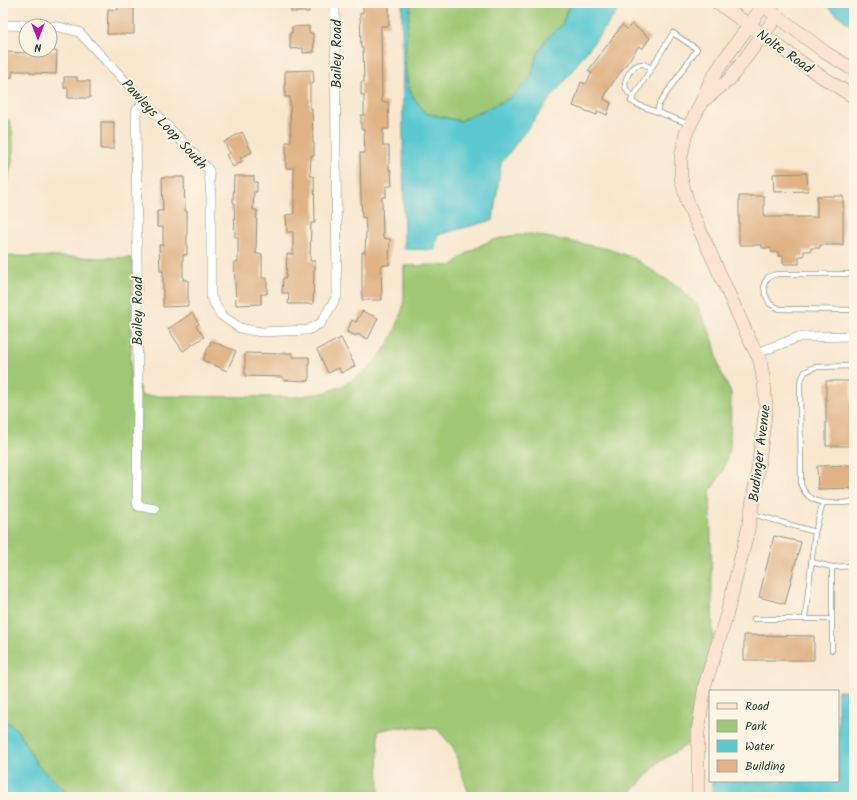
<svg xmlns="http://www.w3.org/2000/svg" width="857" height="800" viewBox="0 0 857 800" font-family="Kalam,sans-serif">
<rect width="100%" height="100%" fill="#fcf5e5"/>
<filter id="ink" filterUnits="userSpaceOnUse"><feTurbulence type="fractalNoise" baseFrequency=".025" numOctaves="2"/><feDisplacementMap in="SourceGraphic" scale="8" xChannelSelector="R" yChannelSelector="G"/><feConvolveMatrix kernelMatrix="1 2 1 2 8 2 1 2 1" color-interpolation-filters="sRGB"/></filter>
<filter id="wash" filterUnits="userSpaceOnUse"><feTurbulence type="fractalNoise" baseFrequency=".012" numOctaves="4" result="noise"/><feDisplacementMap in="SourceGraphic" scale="16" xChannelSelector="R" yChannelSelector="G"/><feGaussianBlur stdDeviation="0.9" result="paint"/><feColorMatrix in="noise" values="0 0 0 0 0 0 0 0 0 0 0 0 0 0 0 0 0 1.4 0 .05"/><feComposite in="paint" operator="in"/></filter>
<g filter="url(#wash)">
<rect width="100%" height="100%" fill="#f8e7cf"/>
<!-- green -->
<g fill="#9ec875" stroke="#5e8254">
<path d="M 411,3 L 570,3 L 562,25 L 547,38 L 537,55 L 531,77 L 510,98 L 460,121 L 425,113 C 421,107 416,101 412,95 C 400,73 407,28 411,3 Z"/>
<path d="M 3,117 L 10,121 C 17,151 12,166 3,195 Z"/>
<path d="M 531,234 L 608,249 L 633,258 L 681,289 L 697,305 L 713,340 L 720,370 L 731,393 L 730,448 L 723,471 L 710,491 L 713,642 L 693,741 L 659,762 L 627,797 L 470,797 L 453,747 L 437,729 L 397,727 L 378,731 L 379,797 L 72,797 L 38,766 L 18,731 L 3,718 L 3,256 L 133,258 L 130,386 L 139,386 L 141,396 L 294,397 L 323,393 L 340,387 L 365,372 L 378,358 L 389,343 L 397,326 L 403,307 L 404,296 L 404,266 L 433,265 L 452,266 C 465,252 487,240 506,237 C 514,235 523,235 531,234 Z"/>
</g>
<!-- water -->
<g fill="#5cc9d1" stroke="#3e8382">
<path d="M 402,3 L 411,3 C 407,28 400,73 412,95 C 416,101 421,107 425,113 L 460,121 L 510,98 L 531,77 L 537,55 L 547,38 L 562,25 L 570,3 L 624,3 L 501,163 L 493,220 L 437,235 L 435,250 L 404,249 Z"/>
<polygon points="823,3 854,3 854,27 850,25"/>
<polygon points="838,691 854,691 854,797 711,797 712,781 838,781"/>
<polygon points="3,718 18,731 38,766 72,797 3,797"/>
</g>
<g id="blocks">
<!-- building -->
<g fill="#e0b285">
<polygon points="118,3 134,4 134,34 107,34 108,9 118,10"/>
<rect x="291" y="3" width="18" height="9"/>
<polygon points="363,3 389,3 389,26 381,26 382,102 388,102 389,129 383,129 383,146 389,146 389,170 391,170 392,186 386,186 386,197 382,197 383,238 390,239 389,265 381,265 382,300 362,300 362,252 365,252 366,231 365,217 362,218 361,197 360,153 365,153 364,129 361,129 361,115 364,115 364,95 361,95 361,82 364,82 363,48 361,48 360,13 363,13"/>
<polygon points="632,24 650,38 642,49 639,46 607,91 604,99 611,103 607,115 598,111 597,115 573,106 581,82 586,84 592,73 588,71 622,25 627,29"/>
<polygon points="309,26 309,33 313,33 314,52 303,53 303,48 290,49 290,33 292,33 292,27"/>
<polygon points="30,51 57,51 56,74 30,73 30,71 13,71 12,77 3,77 3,52 30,53"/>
<polygon points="313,70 314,83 310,84 310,108 312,108 313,143 314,143 314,156 311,156 310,176 314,176 315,223 311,223 310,261 315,261 315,270 314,270 313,304 288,304 289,293 282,293 283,278 286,278 287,254 293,254 293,232 287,232 286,215 294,214 294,168 286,168 286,142 291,142 290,97 285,97 285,71"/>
<polygon points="64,77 77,77 77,81 90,81 90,98 68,98 68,88 64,88"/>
<rect x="101" y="122" width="13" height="27"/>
<polygon points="242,132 252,152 240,158 242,161 233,167 226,155 230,153 224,142"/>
<polygon points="807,173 808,191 774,192 773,174"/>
<polygon points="234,176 254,176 254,182 257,182 257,192 254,192 253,210 257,210 256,254 262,254 262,278 267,278 267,294 261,294 261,304 236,305 234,262 238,262 238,237 235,237 234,202 233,202"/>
<polygon points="162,177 184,177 185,211 187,211 187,255 183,255 183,280 188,280 188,306 163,307 163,271 160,271 159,245 163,245 163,227 157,227 157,211 163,211"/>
<polygon points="739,196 764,196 764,217 817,217 817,196 843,196 843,245 820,245 820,248 811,248 811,251 804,251 804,256 799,256 799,264 783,264 783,256 778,256 778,252 771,252 771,248 762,248 762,245 739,245"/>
<polygon points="362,311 378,318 368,339 357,334 356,336 347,332 352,320 356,322"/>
<polygon points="192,313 199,324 196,326 204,337 183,351 168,329"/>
<polygon points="341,338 355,366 341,373 339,368 328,373 317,350"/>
<polygon points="211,341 236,351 227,371 203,360"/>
<polygon points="245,353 283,354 283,353 292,353 292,357 309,357 309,381 283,380 283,377 245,376"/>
<rect x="826" y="381" width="25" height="65"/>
<polygon points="854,465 854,488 818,489 817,466"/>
<polygon points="774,536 801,542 785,604 759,597"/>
<polygon points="744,635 814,636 814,660 744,660"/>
</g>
</g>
</g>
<g filter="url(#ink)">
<use href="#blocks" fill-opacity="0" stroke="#8c9282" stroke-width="1"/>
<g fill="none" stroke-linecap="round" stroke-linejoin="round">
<!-- lane casing -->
<g stroke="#8c9282" stroke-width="6">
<g id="lane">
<path d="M 633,97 C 631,95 628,93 626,89 C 622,81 632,64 642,64 C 645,64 648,66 651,68"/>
<polyline points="657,112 659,104 697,49 673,33 631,101 636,104 689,124"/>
<polyline points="854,274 777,274 768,277 764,284 765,294 770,304 780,309 854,310"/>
<path d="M 854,366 L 815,367 L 805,372 L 800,382 L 801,485 C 810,508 834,503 854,502"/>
<polyline points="753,514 815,532"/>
<polyline points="811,562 832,567 854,566"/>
<polyline points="832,567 832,650"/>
<polyline points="805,618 815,532 823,503"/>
<polyline points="754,619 832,619"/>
</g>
</g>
<!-- street casing -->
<g stroke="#8c9282" stroke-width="10">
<g id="street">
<polyline points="3,25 35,26"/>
<polyline points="50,26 59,27 79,32 209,170 211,198 211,297 221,315 240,328 261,332 308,330 321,323 337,296 335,3"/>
<polyline points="145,101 136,111 138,391 137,501 138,506 155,509"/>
<polyline points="757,353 799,337 854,336"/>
</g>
</g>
<!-- secondary casing -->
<g stroke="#8c9282" stroke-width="14">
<g id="secondary">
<polyline points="718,3 816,73 854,97"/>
<polyline points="760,3 826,53 854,70"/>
<polyline points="704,100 729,80 777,16"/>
<polyline points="698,797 698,732 705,685 726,617 748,530 758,469 766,408 764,382 760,360 751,343 688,204 681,178 681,157 686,133 702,101 710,82 724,60 763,6"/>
</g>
</g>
<!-- lane -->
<use href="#lane" stroke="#fff" stroke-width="4.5"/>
<!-- street -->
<use href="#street" stroke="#fff" stroke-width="9"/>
<!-- secondary -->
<use href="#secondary" stroke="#fde4d0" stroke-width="13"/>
</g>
</g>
<g text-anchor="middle" stroke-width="4" stroke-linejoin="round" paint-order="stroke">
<!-- street labels -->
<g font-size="14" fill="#1f3d34" stroke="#fcf5e5">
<text transform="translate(785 51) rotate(35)" y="5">Nolte Road</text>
<text transform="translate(336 54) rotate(-90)" y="5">Bailey Road</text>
<text transform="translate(165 124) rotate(47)" y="5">Pawleys Loop South</text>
<text transform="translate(137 311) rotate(-90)" y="5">Bailey Road</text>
<text transform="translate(759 453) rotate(-83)" y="5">Budinger Avenue</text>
</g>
</g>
<!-- margin -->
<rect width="857" height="800" fill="none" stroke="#fcf5e5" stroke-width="16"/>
<!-- legend -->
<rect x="709" y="690" width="130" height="92" fill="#fcf5e5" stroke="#a4ab9e"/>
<rect x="717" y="703" width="20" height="6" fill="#fde4d0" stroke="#a4ab9e"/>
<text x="745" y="710" font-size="12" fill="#1f3d34">Road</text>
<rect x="717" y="720" width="20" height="12" fill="#9ec875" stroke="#a4ab9e"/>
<text x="745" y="730" font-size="12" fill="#1f3d34">Park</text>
<rect x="717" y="740" width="20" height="12" fill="#5cc9d1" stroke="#a4ab9e"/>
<text x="745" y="750" font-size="12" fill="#1f3d34">Water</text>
<rect x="717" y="760" width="20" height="12" fill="#e0b285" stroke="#a4ab9e"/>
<text x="745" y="770" font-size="12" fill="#1f3d34">Building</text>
<!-- north arrow -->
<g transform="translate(38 38) rotate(180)"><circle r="19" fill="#fcf5e5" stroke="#a4ab9e"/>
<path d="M0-3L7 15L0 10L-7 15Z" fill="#b5179e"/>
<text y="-6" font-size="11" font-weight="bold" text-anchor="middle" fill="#1f3d34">N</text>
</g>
</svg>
